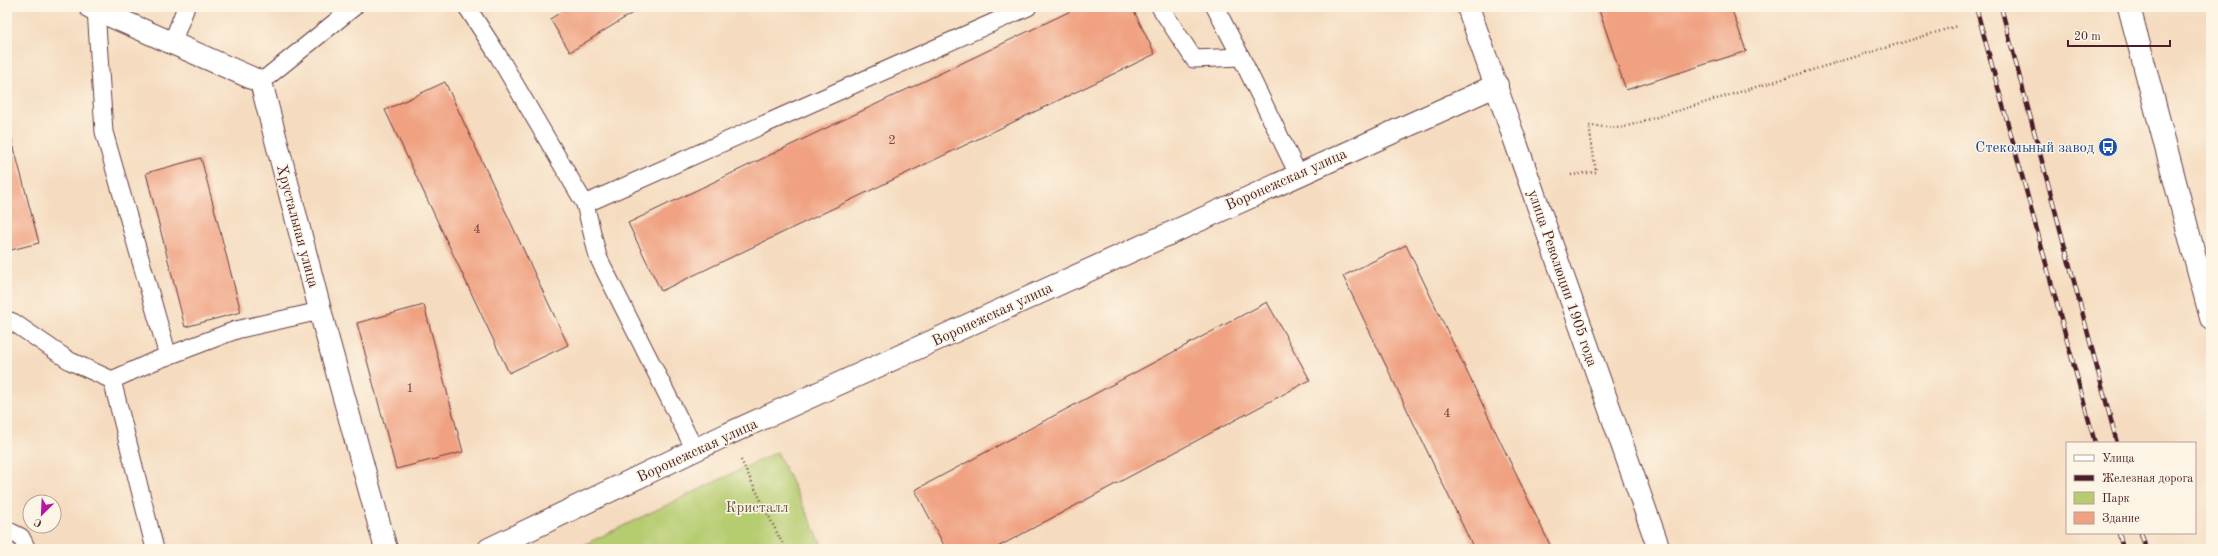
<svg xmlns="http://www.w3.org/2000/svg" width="2218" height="556" viewBox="0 0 2218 556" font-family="'Old Standard TT',serif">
<rect width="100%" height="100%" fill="#fcf5e5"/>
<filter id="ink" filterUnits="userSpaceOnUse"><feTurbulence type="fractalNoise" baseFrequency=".025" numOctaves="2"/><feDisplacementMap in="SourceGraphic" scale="8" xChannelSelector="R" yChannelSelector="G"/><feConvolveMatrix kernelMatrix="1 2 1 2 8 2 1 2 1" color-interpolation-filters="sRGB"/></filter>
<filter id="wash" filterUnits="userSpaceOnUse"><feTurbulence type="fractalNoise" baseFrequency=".012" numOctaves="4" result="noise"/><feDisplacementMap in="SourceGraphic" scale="16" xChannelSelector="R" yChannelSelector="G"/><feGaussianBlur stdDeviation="0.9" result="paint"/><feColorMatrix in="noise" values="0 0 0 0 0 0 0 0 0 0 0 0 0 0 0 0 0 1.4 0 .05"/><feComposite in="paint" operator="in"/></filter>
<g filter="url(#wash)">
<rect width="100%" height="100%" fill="#f5dcc0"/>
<!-- green -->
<polygon fill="#b5cc70" stroke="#80764e" points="777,452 824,549 575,549"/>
<g id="blocks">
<!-- building -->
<g fill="#f0a181">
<polygon points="569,7 642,7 570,52 550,19"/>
<polygon points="1079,7 1132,7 1155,54 661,291 628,223"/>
<polygon points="1598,7 1731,7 1746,51 1626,90"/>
<polygon points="445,82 568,345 509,373 385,110"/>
<polygon points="7,121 39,243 7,251"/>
<polygon points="201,158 241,312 185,327 146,173"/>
<polygon points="1406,245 1552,549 1474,549 1343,276"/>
<polygon points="1267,302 1310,380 994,549 946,549 915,490"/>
<polygon points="424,305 463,452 396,469 357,323"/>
</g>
</g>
</g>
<g filter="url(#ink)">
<use href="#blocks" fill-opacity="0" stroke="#643b41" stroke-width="1"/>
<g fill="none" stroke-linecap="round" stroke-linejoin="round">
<!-- service casing -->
<g stroke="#643b41" stroke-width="19">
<g id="service">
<polyline points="467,7 496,52 585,204 1028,7"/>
<polyline points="1160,7 1194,59 1241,57 1215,7"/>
<polyline points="96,9 104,132 168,356"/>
<polyline points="172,43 186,7"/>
<polyline points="1241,57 1298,174"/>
<polyline points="261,82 354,7"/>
<polyline points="585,204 598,257 695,450"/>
<polyline points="7,320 13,322 70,361 112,380 155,549"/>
<polyline points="112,380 152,362 236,330 320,311"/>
<polyline points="7,530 21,537 27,549"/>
</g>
</g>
<!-- minor casing -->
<g stroke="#643b41" stroke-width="24">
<polyline id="minor" points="90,7 261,82 325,329 386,549"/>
</g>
<!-- tertiary casing -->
<g stroke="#643b41" stroke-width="24">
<g id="tertiary">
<polyline points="2129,7 2211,318"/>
<polyline points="489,549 728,434 1497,85"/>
</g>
</g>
<!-- secondary casing -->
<g stroke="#643b41" stroke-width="24">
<polyline id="secondary" points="1468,7 1659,549"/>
</g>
<!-- path -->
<g stroke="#643b41" stroke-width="2.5" stroke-dasharray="1 3" stroke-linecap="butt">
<polyline points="1571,175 1596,172 1589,126 1621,128 1957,26"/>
<polyline points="741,460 785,549"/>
</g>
<!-- service -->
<use href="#service" stroke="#fff" stroke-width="17"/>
<!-- minor -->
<use href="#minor" stroke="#fff" stroke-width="22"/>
<!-- tertiary -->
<use href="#tertiary" stroke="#fff" stroke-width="22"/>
<!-- secondary -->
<use href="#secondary" stroke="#fff" stroke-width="22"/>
<!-- rail casing -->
<g stroke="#4a1f2b" stroke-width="4.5">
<g id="rail">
<polyline points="1976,7 2095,443"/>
<polyline points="2001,7 2117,443"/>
<polyline points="2119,533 2123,549"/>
<polyline points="2141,533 2146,549"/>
</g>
</g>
<!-- rail -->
<use href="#rail" stroke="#fcf5e5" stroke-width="3" stroke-dasharray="9" stroke-linecap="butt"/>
</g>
</g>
<!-- icons -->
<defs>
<g id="bus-disc" transform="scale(1)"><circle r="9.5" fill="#1a4fb4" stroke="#fcf5e5"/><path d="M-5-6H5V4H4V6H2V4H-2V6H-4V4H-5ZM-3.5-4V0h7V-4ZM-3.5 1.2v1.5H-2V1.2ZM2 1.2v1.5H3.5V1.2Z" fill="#fff"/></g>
</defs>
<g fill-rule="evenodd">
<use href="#bus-disc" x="2108" y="147"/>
</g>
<g text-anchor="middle" stroke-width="3" stroke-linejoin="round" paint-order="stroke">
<!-- number labels -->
<g font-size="13" fill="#744040">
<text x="892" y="144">2</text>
<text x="477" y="233">4</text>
<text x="410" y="392">1</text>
<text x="1447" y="417">4</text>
</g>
<!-- transit labels -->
<g font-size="15" fill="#164399" stroke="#fcf5e5" text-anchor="end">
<text x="2094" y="152">Стекольный завод</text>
</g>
<!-- street labels -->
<g font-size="15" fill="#4a1f2b" stroke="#fcf5e5">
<text transform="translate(1286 179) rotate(-24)" y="5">Воронежская улица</text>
<text transform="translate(298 226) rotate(75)" y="5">Хрустальная улица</text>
<text transform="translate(1563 278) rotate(71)" y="5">улица Революции 1905 года</text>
<text transform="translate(992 314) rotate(-25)" y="5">Воронежская улица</text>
<text transform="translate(697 450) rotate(-25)" y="5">Воронежская улица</text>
</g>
<!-- park labels -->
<g font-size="15" fill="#6a5340" stroke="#fcf5e5">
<text x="757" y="512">Кристалл</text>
</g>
</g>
<!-- margin -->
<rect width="2218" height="556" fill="none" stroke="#fcf5e5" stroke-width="24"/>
<!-- legend -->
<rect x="2066" y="442" width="130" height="92" fill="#fcf5e5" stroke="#b59f9b"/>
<rect x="2074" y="455" width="20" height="6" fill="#ffffff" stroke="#b59f9b"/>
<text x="2102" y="462" font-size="12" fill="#4a1f2b">Улица</text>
<rect x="2074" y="475" width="20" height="6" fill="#4a1f2b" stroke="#b59f9b"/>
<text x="2102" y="482" font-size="12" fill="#4a1f2b">Железная дорога</text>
<rect x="2074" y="492" width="20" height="12" fill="#b5cc70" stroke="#b59f9b"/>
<text x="2102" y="502" font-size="12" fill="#4a1f2b">Парк</text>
<rect x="2074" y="512" width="20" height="12" fill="#f0a181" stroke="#b59f9b"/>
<text x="2102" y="522" font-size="12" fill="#4a1f2b">Здание</text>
<!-- north arrow -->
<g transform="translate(42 514) rotate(204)"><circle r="19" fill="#fcf5e5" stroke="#b59f9b"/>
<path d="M0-3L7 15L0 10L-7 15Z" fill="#b5179e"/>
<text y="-6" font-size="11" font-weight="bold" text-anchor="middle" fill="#4a1f2b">С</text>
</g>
<!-- scale -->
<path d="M2068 40v6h102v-6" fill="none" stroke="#4a1f2b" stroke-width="2"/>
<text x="2074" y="40" font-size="12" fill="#4a1f2b" stroke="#fcf5e5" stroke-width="3" paint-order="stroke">20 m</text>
</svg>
